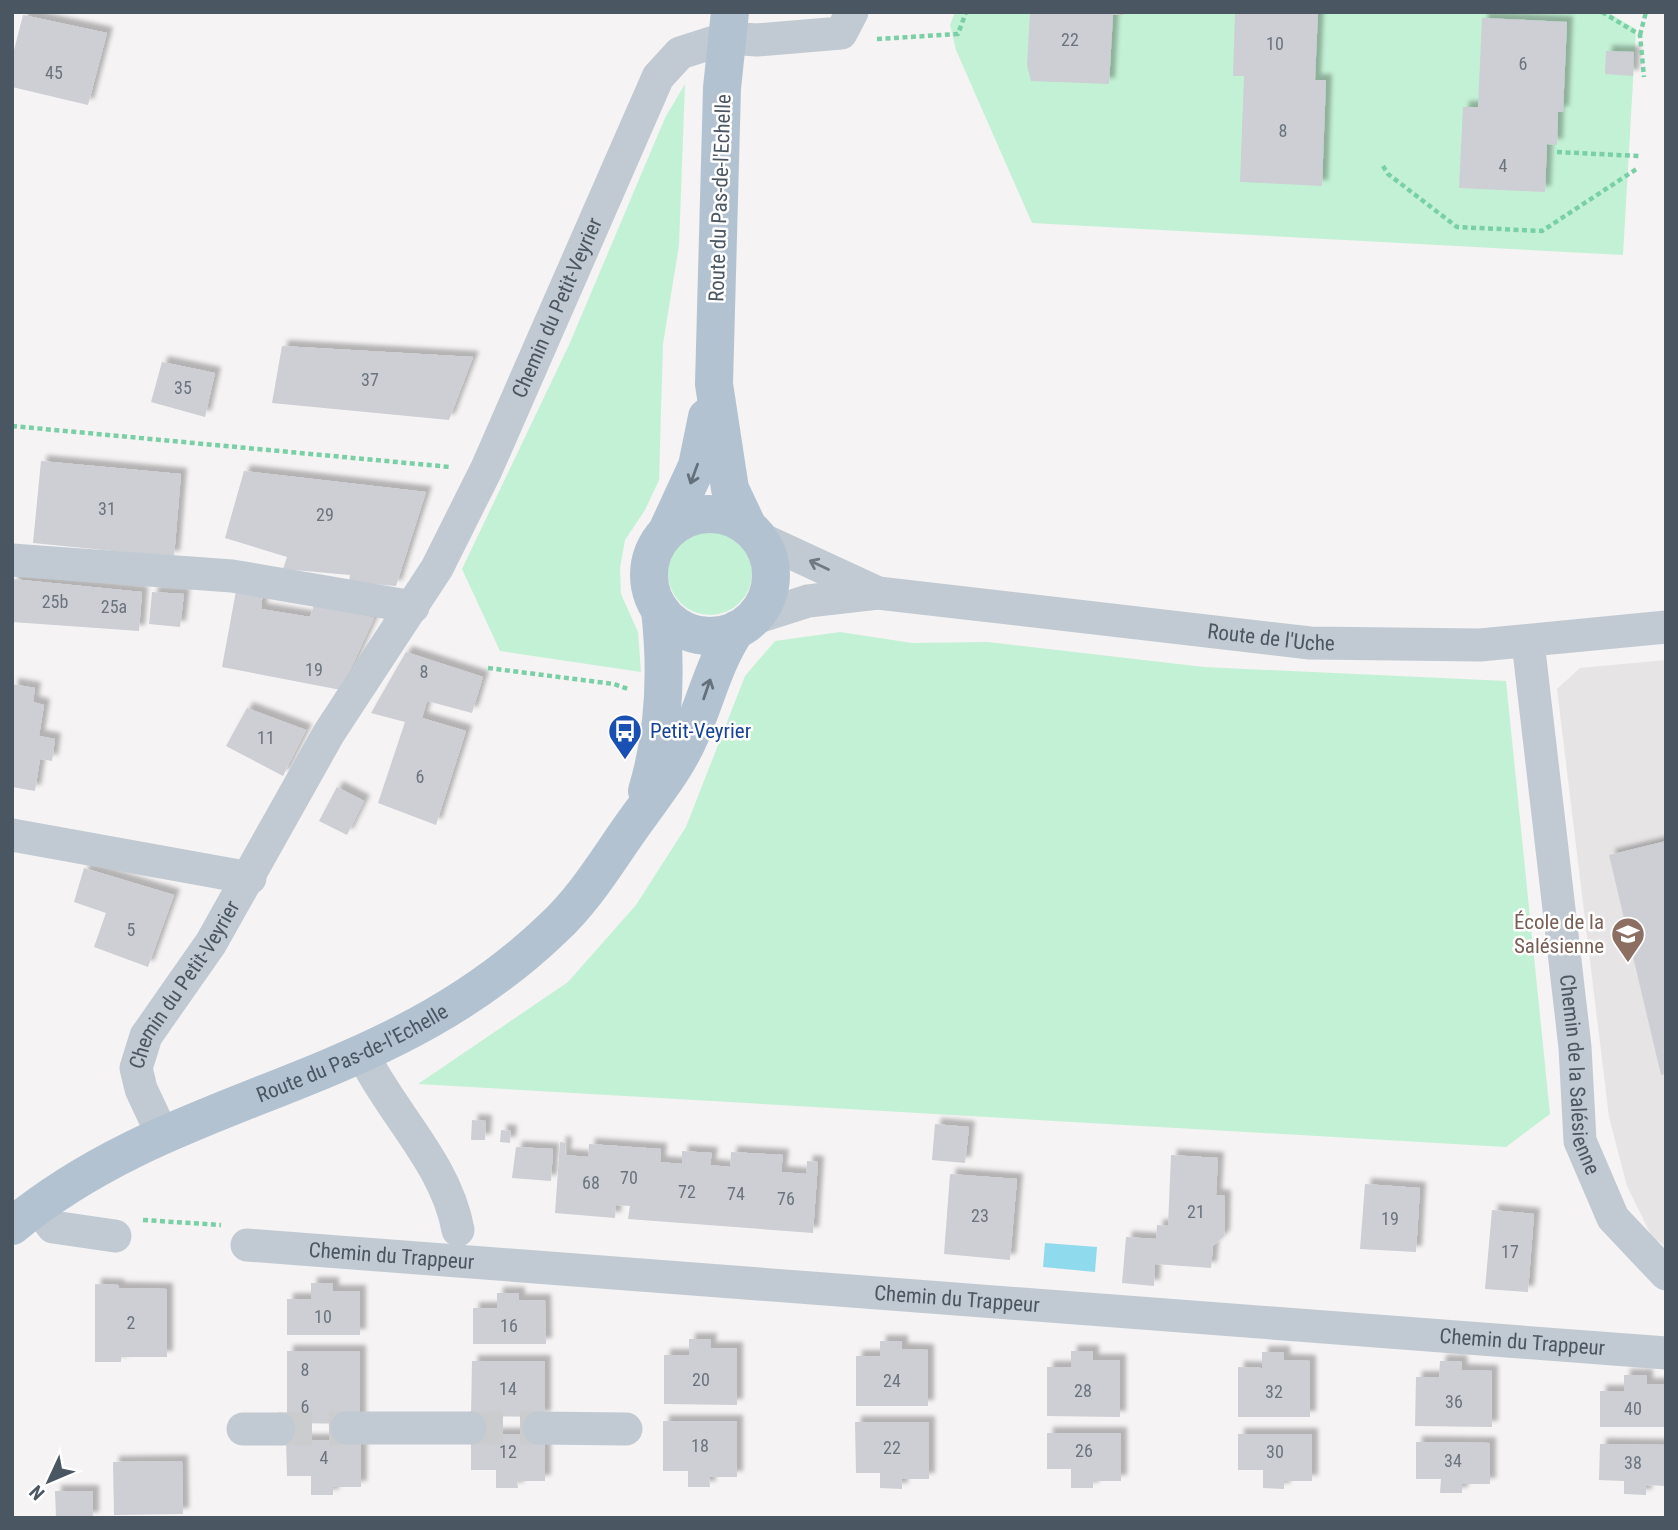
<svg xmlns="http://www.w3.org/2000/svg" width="1678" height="1530" viewBox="0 0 1678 1530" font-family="'Roboto Condensed',sans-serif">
<defs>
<filter id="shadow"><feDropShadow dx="6" dy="-6" stdDeviation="2" flood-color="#0004"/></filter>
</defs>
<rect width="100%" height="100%" fill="#f5f3f3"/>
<!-- education -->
<polygon fill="#e6e4e5" points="1666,660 1666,1247 1651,1235 1627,1186 1609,1117 1557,689 1580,668"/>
<!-- green -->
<g fill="#c3f1d5">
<polygon points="955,12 1607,12 1636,29 1623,255 1032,223 956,50 950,25"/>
<polygon points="685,84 679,245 663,344 659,480 645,510 625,540 620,568 621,594 638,632 641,672 500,651 462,569 569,345 665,118"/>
<circle cx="710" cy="573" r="42"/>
<polygon points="840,632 912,643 987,642 1204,667 1506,681 1550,1114 1506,1147 418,1084 568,982 636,905 686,827 745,676 775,641"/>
</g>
<!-- water -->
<polygon fill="#90daee" points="1045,1243 1097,1247 1095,1272 1043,1267"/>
<!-- building -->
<g fill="#cdcfd5" filter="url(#shadow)">
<polygon points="1030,12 1124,12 1124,15 1113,15 1109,84 1031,81 1027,65"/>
<polygon points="1235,12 1318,12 1315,80 1326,80 1322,186 1240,182 1244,76 1233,76"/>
<polygon points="23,15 107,33 88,105 12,87 12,58"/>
<polygon points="1482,18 1567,22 1563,112 1558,112 1557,145 1547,144 1545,192 1459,188 1463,107 1478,107"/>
<polygon points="1606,51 1634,52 1633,76 1605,74"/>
<polygon points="282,346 473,357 449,420 272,403"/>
<polygon points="162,362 215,373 205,417 151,402"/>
<polygon points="41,461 181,474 174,557 33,543"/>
<polygon points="244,471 426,492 396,586 349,582 350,575 283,569 287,557 225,538"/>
<polygon points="12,579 142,592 139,631 12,622"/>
<polygon points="236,591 263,591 261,609 310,617 315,602 374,618 341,690 222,667"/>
<polygon points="152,592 184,594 180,627 149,624"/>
<polygon points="406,652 483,677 472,713 427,701 422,718 466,731 436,825 378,803 405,722 371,713"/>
<polygon points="12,684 35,688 33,702 44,705 39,736 55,739 52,761 40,759 35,791 12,787"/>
<polygon points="247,708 306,730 283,776 226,746"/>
<polygon points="337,787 364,801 347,835 319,821"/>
<polygon points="1666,841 1666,1074 1661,1075 1609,855"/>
<polygon points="84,868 174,895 148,967 94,947 106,913 74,902"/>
<polygon points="472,1120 486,1121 485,1140 471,1140"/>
<polygon points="935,1124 969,1127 965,1163 932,1160"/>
<polygon points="501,1130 511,1131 510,1143 500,1142"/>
<polygon points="560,1142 566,1143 565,1155 588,1157 589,1144 661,1149 660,1162 682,1164 682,1151 712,1153 710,1165 730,1167 731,1152 783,1155 781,1172 806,1174 807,1161 818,1162 813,1233 628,1219 630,1206 616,1205 615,1218 555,1213"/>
<polygon points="516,1147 553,1149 551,1181 512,1178"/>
<polygon points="1171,1155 1218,1158 1216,1195 1225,1196 1224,1236 1213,1246 1211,1268 1155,1264 1154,1286 1122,1283 1126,1237 1156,1239 1157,1225 1168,1226"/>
<polygon points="950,1174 1017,1179 1010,1260 944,1254"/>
<polygon points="1365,1184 1420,1188 1416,1252 1360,1249"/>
<polygon points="1492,1210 1534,1214 1528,1292 1485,1289"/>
<polygon points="311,1283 333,1283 333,1291 360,1291 360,1335 287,1335 287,1299 311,1299"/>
<polygon points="95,1284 118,1285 119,1288 167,1289 167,1357 121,1357 121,1362 95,1362"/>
<polygon points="497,1293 519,1293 519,1300 545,1300 546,1344 473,1344 473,1308 497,1308"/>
<polygon points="689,1339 711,1339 710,1348 737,1348 737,1405 664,1404 664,1355 689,1355"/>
<polygon points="880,1341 902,1341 902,1349 928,1350 928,1406 856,1406 856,1356 880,1356"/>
<polygon points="287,1351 360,1351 360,1424 287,1423"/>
<polygon points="1071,1351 1093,1351 1093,1360 1120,1360 1120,1417 1047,1416 1047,1367 1071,1367"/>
<polygon points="1262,1352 1284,1352 1284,1360 1310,1361 1310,1417 1238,1417 1238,1367 1262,1368"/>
<polygon points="472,1361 545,1361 545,1417 471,1416"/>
<polygon points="1440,1361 1461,1361 1462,1370 1492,1371 1492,1427 1415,1426 1416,1377 1439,1377"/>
<polygon points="1624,1375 1647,1375 1647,1384 1666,1384 1666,1427 1600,1427 1600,1391 1624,1391"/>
<polygon points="663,1421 737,1421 737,1477 709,1477 710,1487 688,1487 688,1471 663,1471"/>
<polygon points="855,1422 929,1422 929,1479 902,1479 902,1489 880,1488 880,1473 856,1473"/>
<polygon points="1047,1433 1121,1433 1121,1481 1093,1481 1093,1488 1071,1488 1071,1469 1047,1469"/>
<polygon points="471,1434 545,1434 545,1481 517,1481 518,1488 496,1488 496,1470 471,1470"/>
<polygon points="1238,1434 1312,1434 1312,1481 1284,1481 1284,1489 1263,1488 1263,1470 1238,1470"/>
<polygon points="286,1440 361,1440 361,1487 333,1487 333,1495 311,1495 311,1476 287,1476"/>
<polygon points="1416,1442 1490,1443 1490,1484 1462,1484 1462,1493 1440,1493 1441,1479 1416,1479"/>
<polygon points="1600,1444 1666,1445 1666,1486 1646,1485 1646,1495 1624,1494 1624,1481 1599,1480"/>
<polygon points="182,1461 183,1514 114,1515 113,1462"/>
<polygon points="55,1491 93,1491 93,1518 56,1518"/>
</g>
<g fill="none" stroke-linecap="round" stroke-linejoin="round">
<!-- minor-tunnel -->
<g stroke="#caccce" stroke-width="33" stroke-dasharray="33 17" stroke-linecap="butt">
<polyline points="470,1428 539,1428"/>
<polyline points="279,1429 347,1428"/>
</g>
<!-- path -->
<g stroke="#7ad0a6" stroke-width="4.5" stroke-dasharray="5 3.5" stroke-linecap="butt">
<polyline points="1602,12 1640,35 1644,77"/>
<polyline points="1640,35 1646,12"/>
<polyline points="877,39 958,34 966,12"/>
<polyline points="1557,152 1639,156"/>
<polyline points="1383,166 1388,174 1457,227 1542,231 1638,168"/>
<polyline points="12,426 450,467"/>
<polyline points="488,668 614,684 628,689"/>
<polyline points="143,1220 221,1225"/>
</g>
<!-- minor -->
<g stroke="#c1cad2" stroke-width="33">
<polyline points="759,538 878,593"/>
<polyline points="12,560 232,576 413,607"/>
<path id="s1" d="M 752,619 L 808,601 L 878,593 L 1310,643 L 1480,645 L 1666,627"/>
<path id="s2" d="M 1528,642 L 1575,1047 L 1580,1141 L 1613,1218 L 1666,1274"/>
<polyline points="12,835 250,878"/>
<path d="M 362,1053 C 391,1113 446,1163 458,1230"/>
<path id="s3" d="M 162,1134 L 141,1089 L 136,1068 L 146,1036 L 211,943 L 329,733 L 437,568 L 486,470 L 658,77 L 680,53 L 727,38 L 757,40 L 841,33 L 852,12"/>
<polyline points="37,1206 53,1227 115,1236"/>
<path id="s4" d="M 247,1245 L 1666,1353"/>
<polyline points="347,1428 470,1428"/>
<polyline points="539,1428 626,1429"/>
<polyline points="243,1429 279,1429"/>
</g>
<!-- major -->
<g stroke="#b3c2d1" stroke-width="38">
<polyline points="730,12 722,88 714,384 730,489 748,527"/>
<circle cx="710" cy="575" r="61"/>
<polyline points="667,531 697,466 707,417"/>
<path d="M 647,791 C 665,731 667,671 660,610"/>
<path id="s5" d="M 12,1226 C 130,1129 264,1103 396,1037 C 452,1009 506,973 552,929 C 589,895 612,852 642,812 C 660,787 678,764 690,736 C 706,700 714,663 736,630"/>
</g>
</g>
<!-- one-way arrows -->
<defs><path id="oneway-shaft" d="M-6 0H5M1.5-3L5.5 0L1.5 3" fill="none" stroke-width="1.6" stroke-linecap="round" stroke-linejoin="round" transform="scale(1.75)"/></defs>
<g stroke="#64717d">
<use href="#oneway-shaft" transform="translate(694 474) rotate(110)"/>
<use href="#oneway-shaft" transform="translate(707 689) rotate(-71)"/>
</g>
<use stroke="#6e7983" href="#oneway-shaft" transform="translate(819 565) rotate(-155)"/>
<!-- icons -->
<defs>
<g id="bus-pin" transform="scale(1.75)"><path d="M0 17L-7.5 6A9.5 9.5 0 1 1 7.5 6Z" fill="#1a4fb4" stroke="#fff"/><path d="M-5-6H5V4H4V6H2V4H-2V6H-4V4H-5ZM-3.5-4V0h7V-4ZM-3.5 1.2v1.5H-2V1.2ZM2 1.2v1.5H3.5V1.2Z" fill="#fff"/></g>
<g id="school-pin" transform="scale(1.75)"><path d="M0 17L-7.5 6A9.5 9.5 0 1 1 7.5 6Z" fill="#8d6e63" stroke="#fff"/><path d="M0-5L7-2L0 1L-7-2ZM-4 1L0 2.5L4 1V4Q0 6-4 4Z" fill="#fff"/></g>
</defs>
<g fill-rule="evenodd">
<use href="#bus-pin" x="625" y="731"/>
<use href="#school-pin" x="1628" y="934"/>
</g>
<g text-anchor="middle" stroke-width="5" stroke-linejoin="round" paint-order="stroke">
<!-- number labels -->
<g font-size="18" fill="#6b747e">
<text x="1070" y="46">22</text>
<text x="1275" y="50">10</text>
<text x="1523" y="70">6</text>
<text x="54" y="79">45</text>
<text x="1283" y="137">8</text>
<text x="1503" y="172">4</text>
<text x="370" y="386">37</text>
<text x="183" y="394">35</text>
<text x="107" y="515">31</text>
<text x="325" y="521">29</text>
<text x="55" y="608">25b</text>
<text x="114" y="613">25a</text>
<text x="314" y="676">19</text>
<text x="424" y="678">8</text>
<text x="266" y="744">11</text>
<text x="420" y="783">6</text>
<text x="131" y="936">5</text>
<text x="629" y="1184">70</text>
<text x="591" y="1189">68</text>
<text x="687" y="1198">72</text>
<text x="736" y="1200">74</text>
<text x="786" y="1205">76</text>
<text x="1196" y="1218">21</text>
<text x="980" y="1222">23</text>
<text x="1390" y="1225">19</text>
<text x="1510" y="1258">17</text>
<text x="323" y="1323">10</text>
<text x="131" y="1329">2</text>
<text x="509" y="1332">16</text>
<text x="305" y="1376">8</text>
<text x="701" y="1386">20</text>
<text x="892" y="1387">24</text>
<text x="508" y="1395">14</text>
<text x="1083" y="1397">28</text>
<text x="1274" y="1398">32</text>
<text x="1454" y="1408">36</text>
<text x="305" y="1413">6</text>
<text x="1633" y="1415">40</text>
<text x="700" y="1452">18</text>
<text x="892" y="1454">22</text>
<text x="1084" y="1457">26</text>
<text x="508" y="1458">12</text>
<text x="1275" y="1458">30</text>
<text x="324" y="1464">4</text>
<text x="1453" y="1467">34</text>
<text x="1633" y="1469">38</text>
</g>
<!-- street labels -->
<g font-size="21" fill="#4a5661" stroke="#fff">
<text transform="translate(720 198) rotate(-88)" y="7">Route du Pas-de-l'Echelle</text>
<text dy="7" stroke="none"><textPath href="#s3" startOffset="943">Chemin du Petit-Veyrier</textPath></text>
<text dy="7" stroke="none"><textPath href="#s1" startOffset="525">Route de l'Uche</textPath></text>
<text dy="7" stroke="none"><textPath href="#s3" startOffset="168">Chemin du Petit-Veyrier</textPath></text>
<text dy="7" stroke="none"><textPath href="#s5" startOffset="383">Route du Pas-de-l'Echelle</textPath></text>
<text dy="7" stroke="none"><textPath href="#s2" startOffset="436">Chemin de la Salésienne</textPath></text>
<text dy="7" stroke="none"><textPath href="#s4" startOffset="145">Chemin du Trappeur</textPath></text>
<text dy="7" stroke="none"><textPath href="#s4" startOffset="712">Chemin du Trappeur</textPath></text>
<text dy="7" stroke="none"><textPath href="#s4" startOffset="1279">Chemin du Trappeur</textPath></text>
</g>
<!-- transit labels -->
<g font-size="21" fill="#164399" stroke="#fff" text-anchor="start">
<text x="650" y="738">Petit-Veyrier</text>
</g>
<!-- education labels -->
<g font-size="21" fill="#785e54" stroke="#fff" text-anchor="end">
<text x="1604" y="929">École de la<tspan x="1604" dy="24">Salésienne</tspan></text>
</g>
</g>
<!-- border -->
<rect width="1678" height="1530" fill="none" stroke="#4a5661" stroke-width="28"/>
<!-- north arrow -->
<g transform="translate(49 1481) rotate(226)" stroke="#ffffff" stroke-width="5" paint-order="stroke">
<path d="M0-5L12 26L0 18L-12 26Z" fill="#4a5661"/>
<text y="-10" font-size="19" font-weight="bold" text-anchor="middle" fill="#4a5661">N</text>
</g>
</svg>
